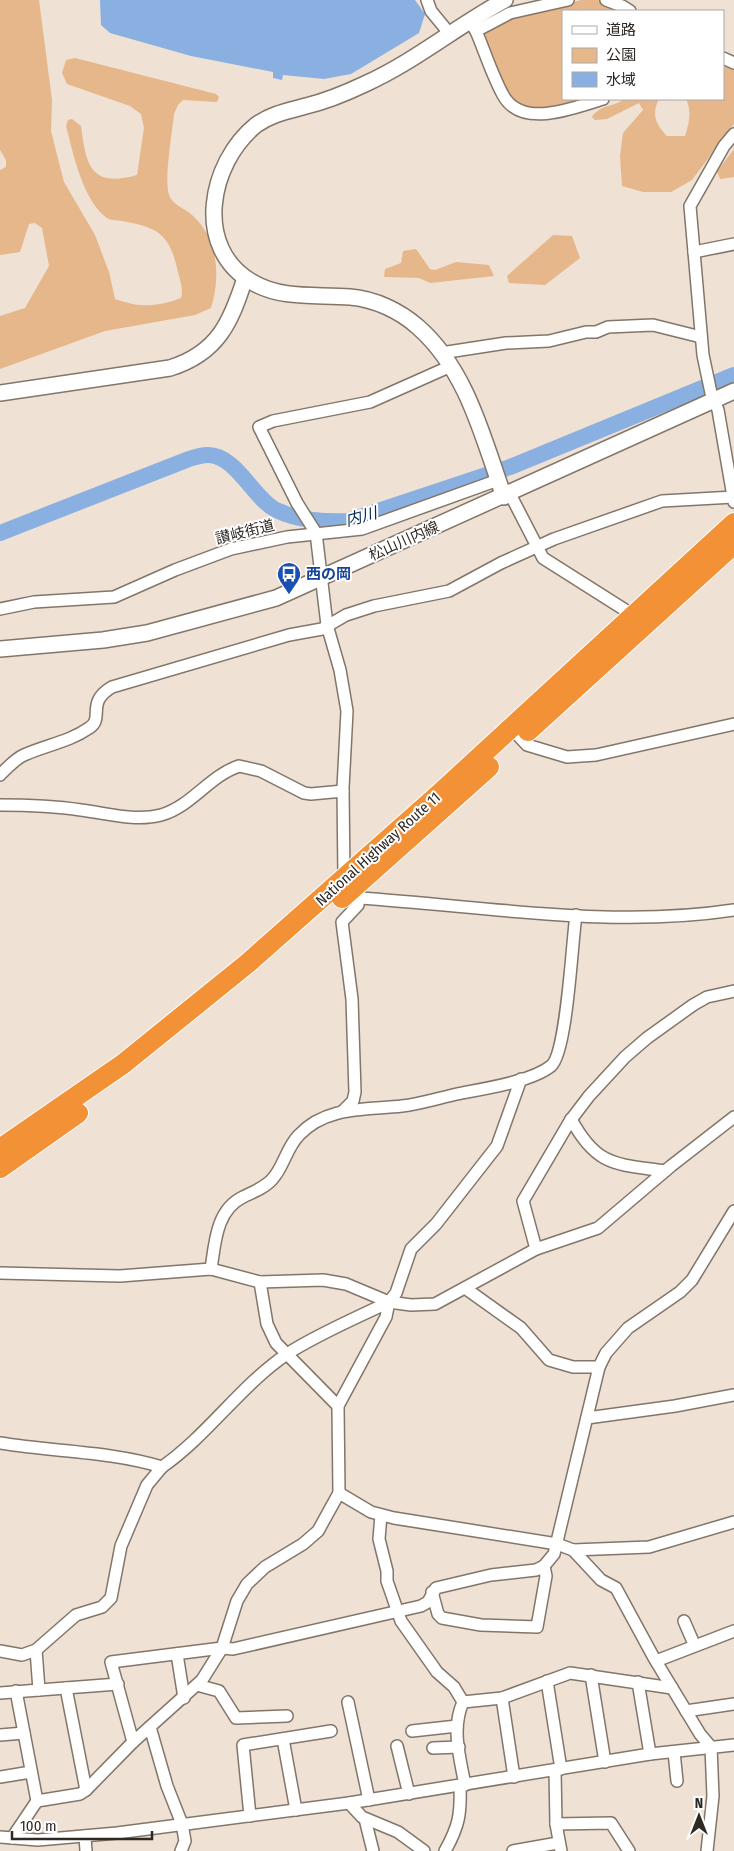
<svg xmlns="http://www.w3.org/2000/svg" width="734" height="1851" viewBox="0 0 734 1851" font-family="'Fira Sans Condensed','Noto Sans JP',sans-serif">
<rect width="100%" height="100%" fill="#efe1d3"/>
<!-- green -->
<g fill="#e5b78a">
<path d="M 0,0 L 39,0 L 52,100 L 51,131 L 56,151 L 64,182 L 95,235 L 109,272 L 115,299 C 140,308 156,307 181,298 C 184,288 179,278 177,268 C 169,233 156,227 122,221 C 118,220 111,221 107,218 C 83,201 73,153 66,126 L 68,120 L 72,119 L 81,126 C 86,166 91,188 137,175 L 144,128 L 141,114 L 130,106 L 67,84 L 62,73 L 66,60 L 75,58 L 216,94 L 219,97 L 217,102 L 183,100 L 178,105 L 174,114 C 172,134 164,179 169,195 C 173,206 185,208 192,215 C 218,238 221,277 211,308 L 195,315 L 105,331 L 0,369 L 0,316 L 25,308 L 49,266 L 42,228 L 35,223 L 29,224 L 20,252 L 0,255 L 0,170 L 6,167 L 6,160 L 0,150 Z"/>
<polygon points="581,0 598,0 625,11 563,11 563,99 587,99 541,110 528,109 507,96 479,34 514,17"/>
<path d="M 723,63 L 734,68 L 734,124 L 692,180 L 671,192 L 643,192 L 622,186 L 620,156 L 623,133 L 643,110 L 639,103 L 607,119 L 595,120 L 592,117 C 602,103 613,108 624,99 L 659,99 C 651,114 656,125 667,136 L 685,136 C 689,124 692,111 686,99 L 723,99 Z"/>
<polygon points="734,149 734,177 720,179 717,171"/>
<polygon points="553,235 572,236 580,258 545,285 509,283 507,276"/>
<polygon points="416,249 430,269 435,270 456,262 489,265 494,276 430,283 419,278 384,277 385,269 401,263 403,251"/>
</g>
<!-- water -->
<polygon fill="#8ab0e1" points="100,0 415,0 425,14 419,33 351,74 324,79 283,75 282,80 273,78 273,72 191,56 110,33 101,25"/>
<g fill="none" stroke-linecap="round" stroke-linejoin="round">
<!-- river -->
<path stroke="#8ab0e1" stroke-width="16" d="M 0,533 L 189,459 C 195,457 202,455 208,455 C 236,455 253,498 276,510 C 299,521 324,522 348,521 L 510,467 L 734,375"/>
<!-- street casing -->
<g stroke="#82766a" stroke-width="14">
<g id="street">
<polyline points="427,0 431,11 449,33"/>
<polyline points="606,0 622,6 630,11"/>
<polyline points="472,25 476,31 510,13 568,0"/>
<path d="M 476,31 C 485,52 492,75 503,95 C 522,130 575,107 603,99"/>
<polyline points="723,58 734,63"/>
<polyline points="734,134 724,146 690,206 703,355 711,393 718,410 734,502"/>
<polyline points="694,252 734,244"/>
<polyline points="441,353 506,343 549,341 586,332 596,332 608,327 653,325 701,337"/>
<path d="M 451,366 L 370,402 L 273,421 L 259,427 L 297,503 L 316,533 L 327,625 L 340,670 L 347,711 L 343,788 L 344,879 L 359,898 C 484,906 610,929 734,910"/>
<polyline points="510,494 543,558 633,615"/>
<polyline points="0,609 34,602 114,597 175,570 231,549 287,537 362,529 498,480"/>
<polyline points="511,728 527,745 567,757 596,755 734,724"/>
<path d="M 0,775 C 7,768 15,759 24,755 C 46,745 69,742 89,728 C 105,718 85,703 112,687 L 289,635 L 322,629 L 346,615 L 374,606 L 449,591 L 501,563 L 554,539 L 662,501 L 734,497"/>
<path d="M 0,805 C 27,805 54,806 81,810 C 106,813 135,822 161,815 C 192,806 209,776 239,766 L 261,771 L 304,793 L 311,794 L 343,791"/>
<polyline points="343,1111 353,1101 355,1092 352,999 342,922 358,905 359,898"/>
<path d="M 571,1119 C 597,1167 616,1164 665,1171"/>
<polyline points="536,1249 523,1201 570,1121 589,1096 625,1057 647,1038 693,1005 707,997 734,991"/>
<path d="M 211,1269 C 215,1243 216,1210 243,1197 C 253,1192 267,1187 274,1177 C 284,1165 287,1147 299,1135 C 326,1106 366,1110 402,1106 C 420,1104 439,1098 457,1094 C 482,1089 531,1082 551,1066 C 567,1053 572,941 576,915"/>
<polyline points="0,1273 120,1276 211,1269 260,1282 323,1280 346,1284 389,1302 411,1305 435,1304 536,1249 598,1228 671,1166 734,1117"/>
<polyline points="260,1282 267,1324 276,1343 338,1406"/>
<polyline points="465,1288 521,1328 549,1360 573,1367 599,1367"/>
<polyline points="587,1418 675,1406 734,1395"/>
<path d="M 0,1443 C 54,1452 110,1451 162,1467 C 208,1435 240,1386 287,1354 C 316,1335 356,1318 389,1302 L 396,1293 L 411,1249 L 436,1224 L 497,1146 L 521,1079"/>
<polyline points="339,1493 371,1512 394,1518 557,1544 573,1550 601,1580 616,1588 654,1658 700,1734 711,1747 713,1796 707,1851"/>
<path d="M 381,1515 L 379,1539 L 387,1571 L 387,1581 L 401,1621 L 437,1672 L 454,1687 L 463,1702 C 451,1729 460,1758 465,1785"/>
<polyline points="573,1550 649,1547 734,1522"/>
<polyline points="432,1592 438,1614 442,1618 481,1625 537,1627 546,1576 544,1566"/>
<polyline points="684,1621 694,1644"/>
<polyline points="36,1650 39,1690"/>
<polyline points="0,1651 22,1655 36,1650 76,1615 102,1607 111,1598 121,1546 147,1485 162,1467"/>
<polyline points="177,1654 184,1698"/>
<polyline points="656,1661 734,1631"/>
<polyline points="591,1675 605,1762"/>
<polyline points="547,1681 561,1769"/>
<polyline points="638,1682 650,1754"/>
<polyline points="197,1685 219,1691 236,1718 287,1716"/>
<polyline points="66,1688 86,1790"/>
<polyline points="16,1691 37,1801"/>
<polyline points="0,1693 118,1684"/>
<polyline points="502,1698 514,1777"/>
<polyline points="348,1702 369,1800"/>
<polyline points="463,1702 502,1698 570,1673 672,1688"/>
<polyline points="686,1711 734,1704"/>
<polyline points="150,1727 167,1786 182,1824 185,1841 181,1851"/>
<polyline points="412,1731 457,1726"/>
<polyline points="0,1735 24,1733"/>
<polyline points="283,1739 296,1810"/>
<polyline points="133,1742 111,1662 222,1648 233,1649 421,1606 428,1602 436,1588 491,1575 536,1570 544,1566 554,1554 599,1367 606,1353 628,1328 680,1292 692,1280 734,1211"/>
<polyline points="397,1746 409,1794"/>
<polyline points="433,1748 459,1747"/>
<polyline points="674,1752 677,1781"/>
<polyline points="555,1771 556,1824 561,1851"/>
<polyline points="0,1777 31,1772"/>
<polyline points="349,1803 362,1817 398,1832 424,1851"/>
<polyline points="250,1816 243,1745 331,1731"/>
<polyline points="365,1819 373,1851"/>
<polyline points="556,1824 611,1823 629,1851"/>
<polyline points="85,1836 86,1851"/>
<polyline points="0,1837 38,1840 117,1833 349,1803 650,1754 734,1745"/>
<polyline points="12,1838 37,1801 80,1794 86,1790 133,1742 202,1680 222,1648 237,1601 247,1584 265,1567 303,1544 318,1531 339,1493 338,1406 386,1317 389,1302"/>
<path d="M 445,1851 C 459,1826 461,1814 460,1786"/>
<polyline points="513,1851 558,1843"/>
</g>
</g>
<!-- secondary casing -->
<g stroke="#82766a" stroke-width="18">
<g id="secondary">
<path d="M 0,393 L 170,368 C 218,353 231,322 245,278"/>
<path d="M 504,497 C 483,438 467,370 418,327 C 400,311 375,299 350,297 C 318,294 282,300 252,282 C 193,248 209,163 256,125 C 271,114 288,111 306,106 C 327,101 346,93 365,84 C 414,62 457,26 505,0"/>
<polyline points="0,649 103,640 147,633 276,598 734,391"/>
</g>
</g>
<!-- highway casing -->
<g stroke="#fff" stroke-width="22">
<g id="highway">
<polyline points="528,731 734,544"/>
<polyline points="342,898 489,767"/>
<polyline points="0,1149 123,1064 248,963 438,795 734,523"/>
<polyline points="0,1168 78,1113"/>
</g>
</g>
<!-- street -->
<use href="#street" stroke="#fff" stroke-width="11"/>
<!-- secondary -->
<use href="#secondary" stroke="#fff" stroke-width="15"/>
<!-- highway -->
<use href="#highway" stroke="#f29135" stroke-width="20"/>
</g>
<!-- icons -->
<defs>
<g id="bus-pin" transform="scale(1.25)"><path d="M0 17L-7.5 6A9.5 9.5 0 1 1 7.5 6Z" fill="#1a4fb4" stroke="#fff"/><path d="M-5-6H5V4H4V6H2V4H-2V6H-4V4H-5ZM-3.5-4V0h7V-4ZM-3.5 1.2v1.5H-2V1.2ZM2 1.2v1.5H3.5V1.2Z" fill="#fff"/></g>
</defs>
<g fill-rule="evenodd">
<use href="#bus-pin" x="289" y="574"/>
</g>
<g text-anchor="middle" stroke-width="4" stroke-linejoin="round" paint-order="stroke">
<!-- street labels -->
<g font-size="15" fill="#2f2924" stroke="#fff">
<text transform="translate(245 532) rotate(-14)" y="5">讃岐街道</text>
<text transform="translate(404 541) rotate(-24)" y="5">松山川内線</text>
<text transform="translate(378 849) rotate(-42)" y="5">National Highway Route 11</text>
</g>
<!-- transit labels -->
<g font-size="15" font-weight="bold" fill="#164399" stroke="#fff" text-anchor="start">
<text x="306" y="579">西の岡</text>
</g>
<!-- water labels -->
<g font-size="16" font-style="italic" fill="#022955" stroke="#fff">
<text transform="translate(361 516) rotate(-15)" y="6">内川</text>
</g>
</g>
<!-- legend -->
<rect x="562" y="10" width="162" height="90" fill="#ffffff" stroke="#aca9a7"/>
<rect x="572" y="26" width="25" height="8" fill="#ffffff" stroke="#aca9a7"/>
<text x="606" y="35" font-size="15" fill="#2f2924">道路</text>
<rect x="572" y="48" width="25" height="15" fill="#e5b78a" stroke="#aca9a7"/>
<text x="606" y="60" font-size="15" fill="#2f2924">公園</text>
<rect x="572" y="72" width="25" height="15" fill="#8ab0e1" stroke="#aca9a7"/>
<text x="606" y="85" font-size="15" fill="#2f2924">水域</text>
<!-- north arrow -->
<g transform="translate(699 1816)" stroke="#ffffff" stroke-width="4" paint-order="stroke">
<path d="M0-4L9 19L0 12L-9 19Z" fill="#2f2924"/>
<text y="-8" font-size="14" font-weight="bold" text-anchor="middle" fill="#2f2924">N</text>
</g>
<!-- scale -->
<path d="M12 1831v8h140v-8" fill="none" stroke="#2f2924" stroke-width="2.5"/>
<text x="20" y="1831" font-size="15" fill="#2f2924" stroke="#ffffff" stroke-width="4" paint-order="stroke">100 m</text>
</svg>
